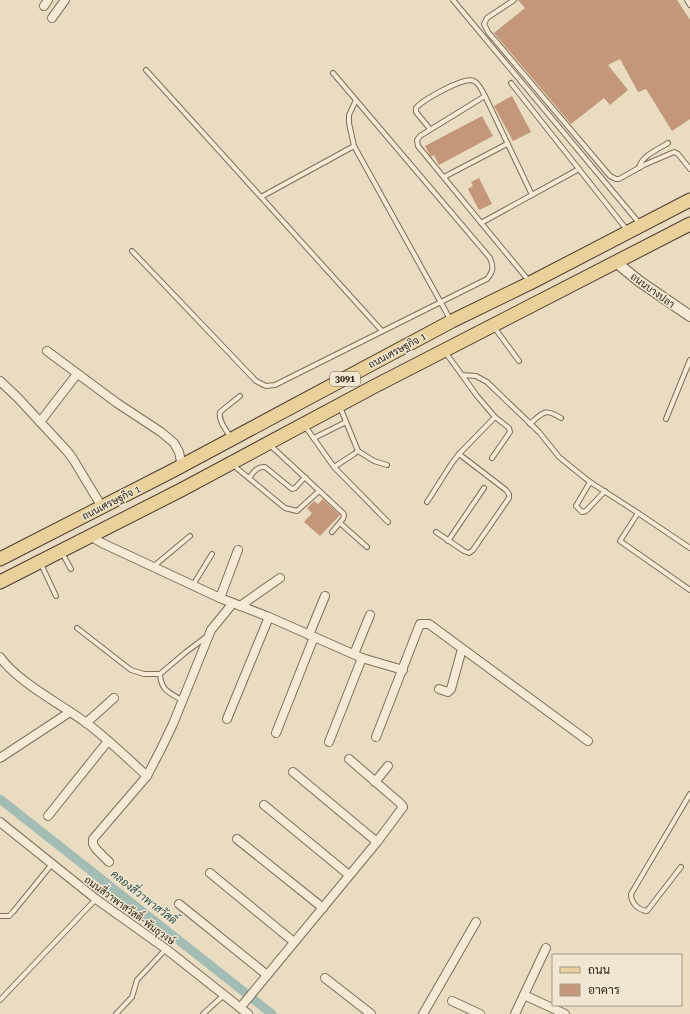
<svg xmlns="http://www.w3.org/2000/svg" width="690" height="1014" viewBox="0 0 690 1014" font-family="'Roboto Serif',Sarabun,serif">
<rect width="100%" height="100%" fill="#e9dcc1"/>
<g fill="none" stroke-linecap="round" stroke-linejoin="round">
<!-- canal -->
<polyline stroke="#a3bcb4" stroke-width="9" points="0,799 272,1014"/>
</g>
<!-- building -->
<g fill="#c4977a">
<polygon points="518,0 677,0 690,20 690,119 672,131 646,89 638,92 620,59 608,65 628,90 610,105 604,98 571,124 494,33 525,8"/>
<polygon points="512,96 531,132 513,141 494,106"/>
<polygon points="482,116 493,136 439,165 434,155 431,157 425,146"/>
<polygon points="479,178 492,204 479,210 468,189 473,186 471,182"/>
<polygon points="323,499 340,515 320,536 304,522 312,513 307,508 314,501 318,504"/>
</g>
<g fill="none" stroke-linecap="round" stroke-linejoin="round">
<!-- service casing -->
<g stroke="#816e5a" stroke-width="6">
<g id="service">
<polyline points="453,0 640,224"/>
<polyline points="514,0 487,18 484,24 488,32 610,176 616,179 619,179 644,165 674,152 678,154 690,169"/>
<polyline points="687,0 690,5"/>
<polyline points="146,70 261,197"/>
<polyline points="511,83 627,230"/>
<polyline points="485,96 420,136 417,140 418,146 529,281"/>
<path d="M 430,129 L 416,112 L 416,108 C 423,100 464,76 474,81 C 479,83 482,91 485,96 L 532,195"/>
<polyline points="354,146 349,123 349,115 356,100"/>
<path d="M 639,168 C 641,156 659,149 668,143"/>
<polyline points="444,177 507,144"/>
<polyline points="481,223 579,169"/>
<path d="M 132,251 L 256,381 L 266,386 L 275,385 L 487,279 C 493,272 494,267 490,258 L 333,73"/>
<polyline points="494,327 519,361"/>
<polyline points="382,331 261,197 354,146 450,319"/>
<polyline points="445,352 462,375 476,376 487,382 539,432 559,457 575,470 590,482 638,513 690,548"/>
<polyline points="340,407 358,451 374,461 387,465"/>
<polyline points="666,419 690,360"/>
<path d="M 530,424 C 543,412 545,408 561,418"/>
<polyline points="305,426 334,467 354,454 358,451"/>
<path d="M 231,438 C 227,431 218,421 220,412 L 240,396"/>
<polyline points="314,438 346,422"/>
<polyline points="270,445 343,513 344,515 343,519 332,532"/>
<polyline points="492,458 510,432 509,428 495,417"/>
<polyline points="233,465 285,508 297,511 319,491"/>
<polyline points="334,467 388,522"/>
<path d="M 249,478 C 253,473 257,466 265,467 L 292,489 L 295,488 L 305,477"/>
<polyline points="590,482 576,506 582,512 586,511 605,491"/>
<polyline points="427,502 452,463 459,454"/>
<polyline points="638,513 620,541 690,590"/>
<polyline points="340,523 367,547"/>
<polyline points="436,532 464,551 469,553 473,550 509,498 509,494 506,490 459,454 495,417 477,396 462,375"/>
<polyline points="448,541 484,488"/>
<polyline points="62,553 71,569"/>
<polyline points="41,564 56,596"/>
<polyline points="154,566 190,536"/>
<polyline points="193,585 212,554"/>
<polyline points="77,628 131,670 144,674 160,674"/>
<path d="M 182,700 C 170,693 161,691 160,674 L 186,652 L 206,637"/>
<path d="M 681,867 L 647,911 C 638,910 631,903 631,894 L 690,794"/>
<polyline points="0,916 9,916 13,912 52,864"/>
<polyline points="0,1000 96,899"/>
<polyline points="116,1014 132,997 137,980 166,949"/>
<polyline points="203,1014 224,995"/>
</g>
</g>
<!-- minor casing -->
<g stroke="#816e5a" stroke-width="10">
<g id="minor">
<polyline points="44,6 48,0"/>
<polyline points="52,18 65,0"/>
<polyline points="47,351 117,403 161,432 174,443 179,452 182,466"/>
<polyline points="0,381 18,398 67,451 73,459 102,507"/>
<polyline points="40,422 77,374"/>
<polyline points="90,536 102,543 220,598 269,617 362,658 403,670"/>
<polyline points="220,598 238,550"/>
<polyline points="240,606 280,578"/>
<polyline points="309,635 325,596"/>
<polyline points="354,654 370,615"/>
<path d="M 0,657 C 18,682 59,703 85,722 C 107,738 127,758 147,776"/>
<polyline points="439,689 448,692 451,689 462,649"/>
<polyline points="227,719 269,617"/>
<polyline points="86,723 114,698"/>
<polyline points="276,733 314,637"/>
<polyline points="376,737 418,629 420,624 429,624 588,741"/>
<polyline points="329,742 362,658"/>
<polyline points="0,758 70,712"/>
<polyline points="293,772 377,842"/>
<polyline points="375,782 388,766"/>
<polyline points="264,805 349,875"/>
<polyline points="48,816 108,741"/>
<polyline points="0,822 96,899 166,949 248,1014"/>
<polyline points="237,839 323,908"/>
<polyline points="109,862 96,849 93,844 93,839 147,776 161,749 173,724 211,630 233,603"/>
<polyline points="210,873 294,942"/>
<polyline points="179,904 267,975"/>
<polyline points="325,978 371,1014"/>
<polyline points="524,995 565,1014"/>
<polyline points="452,1001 480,1014"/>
<polyline points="240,1008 377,842 403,807 400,803 349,759"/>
<polyline points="423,1014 476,922"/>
<polyline points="515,1014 546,948"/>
</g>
</g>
<!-- tertiary casing -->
<g stroke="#816e5a" stroke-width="12">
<polyline id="tertiary" points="617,263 639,281 690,316"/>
</g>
<!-- primary casing -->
<g stroke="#4f3d2e" stroke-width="15">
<g id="primary">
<polyline points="0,559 172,471 452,321 530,283 690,200"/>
<polyline points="0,582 181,490 375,386 690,224"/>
</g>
</g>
<!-- service -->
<use href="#service" stroke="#f5ead3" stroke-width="4"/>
<!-- minor -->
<use href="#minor" stroke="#f5ead3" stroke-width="8"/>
<!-- tertiary -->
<use href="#tertiary" stroke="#f5ead3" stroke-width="10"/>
<!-- primary -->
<use href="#primary" stroke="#ead09b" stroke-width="13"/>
</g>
<g text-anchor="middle" stroke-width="3" stroke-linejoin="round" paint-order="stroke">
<!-- shield labels -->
<rect fill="#f1e7d0" stroke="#6b6153" stroke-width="1" x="330" y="372" width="30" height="14" rx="3"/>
<g font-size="9" font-weight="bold" fill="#32271d">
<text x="345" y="382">3091</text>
</g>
<!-- street labels -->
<g font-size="10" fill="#32271d" stroke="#f1e7d0">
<text transform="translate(653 290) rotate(36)" y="4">ถนนบางปลา</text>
<text transform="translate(397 350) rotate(-28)" y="4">ถนนเศรษฐกิจ 1</text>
<text transform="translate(111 502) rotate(-27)" y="4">ถนนเศรษฐกิจ 1</text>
<text transform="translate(130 910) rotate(36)" y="4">ถนนสี่วาพาสวัสดิ์-พันธุวงษ์</text>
</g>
<!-- water labels -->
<g font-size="11" font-style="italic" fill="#2e504d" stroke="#f1e7d0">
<text transform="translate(144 897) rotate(38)" y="4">คลองสี่วาพาสวัสดิ์</text>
</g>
</g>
<!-- legend -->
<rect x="552" y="954" width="130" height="52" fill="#f1e7d0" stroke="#a59a88"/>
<rect x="560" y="967" width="20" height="6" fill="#ead09b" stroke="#a59a88"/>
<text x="588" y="974" font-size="12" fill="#32271d">ถนน</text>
<rect x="560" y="984" width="20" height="12" fill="#c4977a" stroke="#a59a88"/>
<text x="588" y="994" font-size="12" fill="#32271d">อาคาร</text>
</svg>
